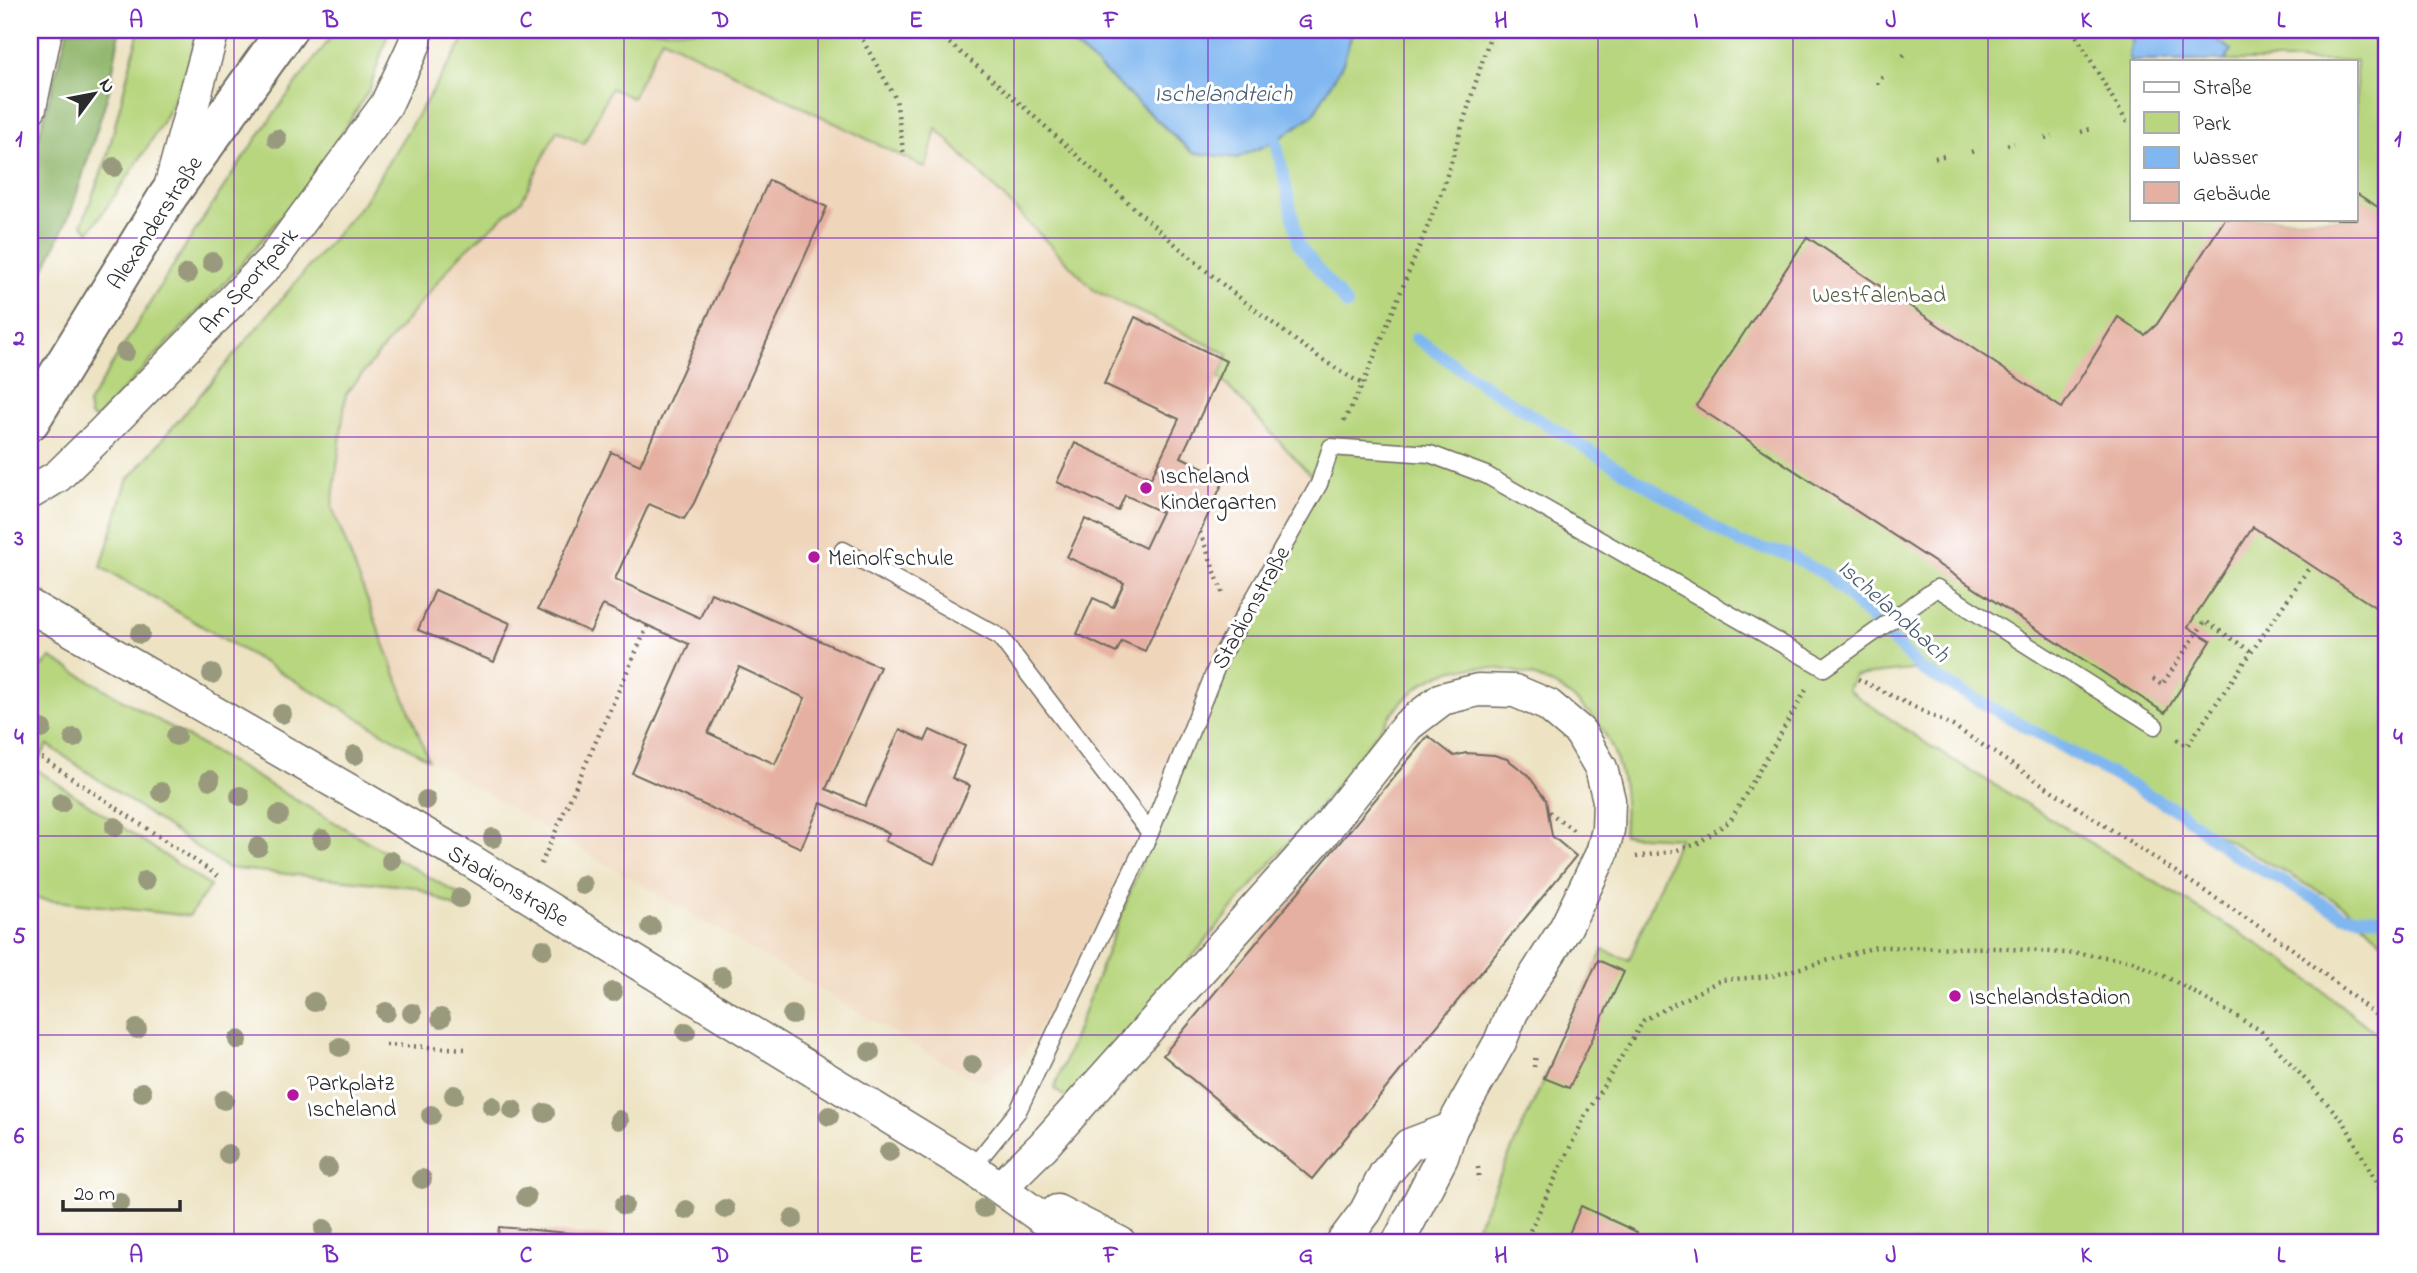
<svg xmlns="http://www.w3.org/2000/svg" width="2417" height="1273" viewBox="0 0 2417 1273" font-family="'Indie Flower',sans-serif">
<rect width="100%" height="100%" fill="#fff"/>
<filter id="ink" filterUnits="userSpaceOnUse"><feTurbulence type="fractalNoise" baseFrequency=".0143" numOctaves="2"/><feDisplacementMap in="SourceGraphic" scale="14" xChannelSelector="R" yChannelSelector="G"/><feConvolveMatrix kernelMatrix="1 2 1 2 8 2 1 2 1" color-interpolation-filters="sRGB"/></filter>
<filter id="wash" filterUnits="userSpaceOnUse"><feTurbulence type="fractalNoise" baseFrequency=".00686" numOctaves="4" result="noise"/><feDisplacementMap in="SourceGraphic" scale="28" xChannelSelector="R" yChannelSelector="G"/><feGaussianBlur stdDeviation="1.57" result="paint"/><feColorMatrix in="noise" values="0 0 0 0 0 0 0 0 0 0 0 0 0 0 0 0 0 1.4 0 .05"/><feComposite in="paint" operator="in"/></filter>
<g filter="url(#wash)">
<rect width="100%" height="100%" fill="#ede3c3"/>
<!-- built -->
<polygon fill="#efd6bb" points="661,38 926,168 935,127 1095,291 1229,354 1219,377 1319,484 1150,833 1024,1054 986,1081 965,1075 428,759 332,507 346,394 457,258 522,200 557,130 611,88 632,98"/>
<!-- green -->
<g fill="#b7d67e" stroke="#718054" stroke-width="2" fill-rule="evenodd">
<path d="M 139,30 L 198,30 C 180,110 135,166 89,232 L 82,224 L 107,157 Z"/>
<path d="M 337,30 L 389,30 L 370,88 L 320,169 L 237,270 L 96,419 L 90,416 L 88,404 C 166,276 244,147 337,30 Z"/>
<path d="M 470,30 L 1048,30 L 1085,54 L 1192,153 L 1343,63 L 1353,30 L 2387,30 L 2387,946 L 2347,907 L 1921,669 L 1854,676 L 1848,690 L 1930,746 L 2284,960 L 2387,1042 L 2387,1243 L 1469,1243 L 1603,950 L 1629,960 L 1679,838 L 1623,835 C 1629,779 1616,730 1569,695 C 1535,670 1472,657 1432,678 C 1397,696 1368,749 1341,780 C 1251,887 1161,994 1071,1101 L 1054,1089 L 1221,656 L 1319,484 L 1219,377 L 1228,354 L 1095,291 L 936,128 L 926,168 L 662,38 L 632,98 L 611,88 L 584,144 L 557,130 L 522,200 L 457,258 L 346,394 L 332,507 L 428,759 L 101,567 L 127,481 L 363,203 ZM 2132,61 L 2356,61 L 2356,219 L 2132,219 Z"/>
<polygon points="51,658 472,902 465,912 415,887 227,868 48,745 33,767 210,886 189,916 30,898 30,663 41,668"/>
</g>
<!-- forest -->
<polygon fill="#91b76d" stroke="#5e714c" stroke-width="2" points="68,30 120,30 109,91 72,209 38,283 30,278 30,168"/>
<!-- water -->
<g fill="#80b7f0" stroke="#56718e" stroke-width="2">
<polygon points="1048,30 1353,30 1343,63 1313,115 1276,141 1237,158 1193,153 1085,54"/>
<polygon points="2135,30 2202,30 2232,50 2225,61 2132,61 2132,76 2129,53"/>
</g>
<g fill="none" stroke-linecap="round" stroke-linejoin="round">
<!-- stream -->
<g stroke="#80b7f0" stroke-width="12">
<polyline points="1276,141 1299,245 1347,305"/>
<polyline points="1416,338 1488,388 1740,543 1787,554 1828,576 1921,669 2180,812 2231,853 2344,915 2387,919"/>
</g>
</g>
<g id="blocks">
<!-- building -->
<g fill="#e5b0a1" fill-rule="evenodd">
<path d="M 769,180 L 827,207 L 694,503 L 684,519 L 649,504 L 615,579 L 700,618 L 711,593 L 880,667 L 826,789 L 865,806 L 900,729 L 925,741 L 930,730 L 965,746 L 952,778 L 970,786 L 934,864 L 885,841 L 889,833 L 821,803 L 801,848 L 632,773 L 689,644 L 603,605 L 590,632 L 538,609 L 611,452 L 640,465 ZM 739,667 L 805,698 L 775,764 L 708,733 Z"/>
<polygon points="2356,193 2387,213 2387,615 2253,527 2188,627 2211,641 2165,713 1696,406 1807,237 2062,408 2118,317 2145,335 2157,324 2225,219 2356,219"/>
<polygon points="1135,317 1226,361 1181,457 1225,478 1145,651 1122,641 1116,653 1077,634 1093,598 1113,607 1124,583 1067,557 1085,519 1145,548 1162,512 1125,495 1118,511 1057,482 1075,443 1151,478 1179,419 1104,384"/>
<polygon points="435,590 510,623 494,662 418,630"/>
<polygon points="1428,736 1454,756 1466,753 1494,755 1507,759 1528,775 1546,800 1552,836 1576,856 1312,1179 1163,1055"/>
<polygon points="1598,960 1624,972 1569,1088 1544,1078"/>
<polygon points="1581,1206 1637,1232 1632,1243 1565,1243"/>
<polygon points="499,1227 658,1241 658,1243 497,1243"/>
</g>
</g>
</g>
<g filter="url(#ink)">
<use href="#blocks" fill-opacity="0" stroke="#6f6b60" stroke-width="2"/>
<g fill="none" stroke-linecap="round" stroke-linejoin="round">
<!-- lane casing -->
<g stroke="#6f6b60" stroke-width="19">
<g id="lane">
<polyline points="843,550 1000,637 1150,833"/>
<polyline points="972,1168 1018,1111 1150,833 1221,656 1319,484 1331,447 1430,454 1486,475 1824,668 1937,588 2155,726"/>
</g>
</g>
<!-- street casing -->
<g stroke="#6f6b60" stroke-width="35">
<g id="street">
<polyline points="30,108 46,30"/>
<polyline points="171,184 213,30"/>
<polyline points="30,493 58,476 100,435 274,258 386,105 415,43 416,30"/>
<polyline points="30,606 468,859 972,1168 1077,1243"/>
<polyline points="1001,1187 1043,1146 1321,835 1408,725 1442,699 1478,690 1515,691 1548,705 1580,732 1601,768 1609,800 1608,830 1602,853 1566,927 1512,1012 1500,1042 1451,1129 1442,1157 1398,1243"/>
<polyline points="1057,1211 1120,1243"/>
<polyline points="1342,1243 1366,1211 1385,1174 1409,1145 1451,1129"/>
</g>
</g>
<!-- secondary casing -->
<g stroke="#6f6b60" stroke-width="42">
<polyline id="secondary" points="30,421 168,196 287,30"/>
</g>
<!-- path -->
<g stroke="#6f6b60" stroke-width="4.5" stroke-dasharray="2 5" stroke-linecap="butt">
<polyline points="853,30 863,41 896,99 904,157"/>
<path d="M 933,30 C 1048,121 1148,230 1266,318 C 1298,342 1328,366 1363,384"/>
<polyline points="2073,30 2126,121 2132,122"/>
<polyline points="1926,31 1927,30"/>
<polyline points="1903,56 1907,52"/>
<polyline points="1877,84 1883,76"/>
<polyline points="2081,132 2091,129"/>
<polyline points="2045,138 2052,136"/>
<polyline points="2007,145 2014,143"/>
<polyline points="1971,152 1977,150"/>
<polyline points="1935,158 1947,155"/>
<polyline points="30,286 42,292"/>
<polyline points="1344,421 1363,384 1442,191 1492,30"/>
<polyline points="1200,532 1223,594"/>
<polyline points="1858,679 1955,727 2290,947 2387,1024"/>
<polyline points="2153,679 2162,685 2205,621 2252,652"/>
<polyline points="2177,739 2187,746 2311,565"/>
<polyline points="30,750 218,876"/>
<polyline points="1549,812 1573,830"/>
<polyline points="1636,857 1674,851 1697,844 1730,821 1806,690"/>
<polyline points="541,864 648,625"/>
<polyline points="386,1045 467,1049"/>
<polyline points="1534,1067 1536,1055"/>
<polyline points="1478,1167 1479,1181"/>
<polyline points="1524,1243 1585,1116 1644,1020 1721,980 1772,976 1876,947 1998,948 2092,955 2132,961 2174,981 2260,1030 2344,1122 2387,1202"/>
</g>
<!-- lane -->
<use href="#lane" stroke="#fff" stroke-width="16"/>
<!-- street -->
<use href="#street" stroke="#fff" stroke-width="32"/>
<!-- secondary -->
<use href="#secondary" stroke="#fff" stroke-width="38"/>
</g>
<!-- trees -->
<g fill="#999a7d">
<circle cx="277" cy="139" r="10"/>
<circle cx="114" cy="167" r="10"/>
<circle cx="212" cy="262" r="10"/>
<circle cx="187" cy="274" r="10"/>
<circle cx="125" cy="352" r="10"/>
<circle cx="140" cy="634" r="10"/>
<circle cx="212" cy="674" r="10"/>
<circle cx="282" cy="714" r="10"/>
<circle cx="42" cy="729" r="10"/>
<circle cx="176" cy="736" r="10"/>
<circle cx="74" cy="738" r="10"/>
<circle cx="355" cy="755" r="10"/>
<circle cx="210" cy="780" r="10"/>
<circle cx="161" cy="792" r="10"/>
<circle cx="240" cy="796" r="10"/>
<circle cx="426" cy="800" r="10"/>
<circle cx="61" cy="803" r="10"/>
<circle cx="279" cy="815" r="10"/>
<circle cx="115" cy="827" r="10"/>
<circle cx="493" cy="838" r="10"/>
<circle cx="322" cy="839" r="10"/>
<circle cx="258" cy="847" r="10"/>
<circle cx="391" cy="861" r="10"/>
<circle cx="145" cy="881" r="10"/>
<circle cx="583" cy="885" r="10"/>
<circle cx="460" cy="898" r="10"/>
<circle cx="651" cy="927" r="10"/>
<circle cx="543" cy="949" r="10"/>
<circle cx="722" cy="976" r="10"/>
<circle cx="613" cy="992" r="10"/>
<circle cx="314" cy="1002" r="10"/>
<circle cx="386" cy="1012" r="10"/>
<circle cx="412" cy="1013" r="10"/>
<circle cx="792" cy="1015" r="10"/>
<circle cx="441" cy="1018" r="10"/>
<circle cx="137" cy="1029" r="10"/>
<circle cx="686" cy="1032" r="10"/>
<circle cx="238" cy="1040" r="10"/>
<circle cx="340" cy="1047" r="10"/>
<circle cx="870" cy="1052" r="10"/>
<circle cx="972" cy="1065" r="10"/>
<circle cx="142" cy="1092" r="10"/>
<circle cx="454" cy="1095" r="10"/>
<circle cx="224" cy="1100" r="10"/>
<circle cx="492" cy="1106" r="10"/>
<circle cx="513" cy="1110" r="10"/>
<circle cx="545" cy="1113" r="10"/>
<circle cx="431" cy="1115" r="10"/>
<circle cx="829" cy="1116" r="10"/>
<circle cx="619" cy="1120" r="10"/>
<circle cx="889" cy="1152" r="10"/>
<circle cx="228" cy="1154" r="10"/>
<circle cx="328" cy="1168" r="10"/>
<circle cx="422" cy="1179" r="10"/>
<circle cx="526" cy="1197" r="10"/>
<circle cx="120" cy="1202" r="10"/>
<circle cx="624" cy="1205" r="10"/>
<circle cx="984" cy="1208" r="10"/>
<circle cx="725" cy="1209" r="10"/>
<circle cx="686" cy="1210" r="10"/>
<circle cx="793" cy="1219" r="10"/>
<circle cx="324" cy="1229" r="10"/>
</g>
</g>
<!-- grid -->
<path fill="none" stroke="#7b2cbf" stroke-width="2" stroke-opacity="0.55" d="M 234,30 L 234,1243M 428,30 L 428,1243M 624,30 L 624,1243M 818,30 L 818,1243M 1014,30 L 1014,1243M 1208,30 L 1208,1243M 1404,30 L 1404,1243M 1598,30 L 1598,1243M 1793,30 L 1793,1243M 1988,30 L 1988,1243M 2183,30 L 2183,61M 2183,219 L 2183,1243M 30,238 L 2387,238M 30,437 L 2387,437M 30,636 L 2387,636M 30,836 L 2387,836M 30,1035 L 2387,1035"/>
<!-- markers -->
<g fill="#b5179e" stroke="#fff" stroke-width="2.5">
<circle cx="1146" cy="488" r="7"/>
<circle cx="814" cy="557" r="7"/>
<circle cx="1955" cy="996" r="7"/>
<circle cx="293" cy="1095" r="7"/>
</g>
<g text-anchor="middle" stroke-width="6" stroke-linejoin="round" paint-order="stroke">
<!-- street labels -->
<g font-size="23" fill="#2b2b2b" stroke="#fff">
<text transform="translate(154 222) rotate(-57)" y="8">Alexanderstraße</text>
<text transform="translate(248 280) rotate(-48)" y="8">Am Sportpark</text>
<text transform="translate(1250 607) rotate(-61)" y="8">Stadionstraße</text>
<text transform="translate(509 885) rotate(31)" y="8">Stadionstraße</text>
</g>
<!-- park labels -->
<g font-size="23" fill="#555e44" stroke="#fff">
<text x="1879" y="302">Westfalenbad</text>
</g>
<!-- poi labels -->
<g font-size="23" fill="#2b2b2b" stroke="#fff" text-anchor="start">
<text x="1160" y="483">Ischeland<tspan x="1160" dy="26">Kindergarten</tspan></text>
<text x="828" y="565">Meinolfschule</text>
<text x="1969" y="1004">Ischelandstadion</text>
<text x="307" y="1090">Parkplatz<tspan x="307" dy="26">Ischeland</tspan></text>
</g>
<!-- water labels -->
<g font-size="24" font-style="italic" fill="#495c70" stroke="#fff">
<text x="1223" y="101">Ischelandteich</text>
<text transform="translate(1894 610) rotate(42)" y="8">Ischelandbach</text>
</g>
</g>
<!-- margin -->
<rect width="2417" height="1273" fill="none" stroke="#fff" stroke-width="77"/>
<!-- legend -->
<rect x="2130" y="60" width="228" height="161" fill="#ffffff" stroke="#aaaaaa" stroke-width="2"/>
<rect x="2144" y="82" width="35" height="10" fill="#ffffff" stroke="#aaaaaa" stroke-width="2"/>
<text x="2193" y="94" font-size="21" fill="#2b2b2b">Straße</text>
<rect x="2144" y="112" width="35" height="21" fill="#b7d67e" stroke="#aaaaaa" stroke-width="2"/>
<text x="2193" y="130" font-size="21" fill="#2b2b2b">Park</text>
<rect x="2144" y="147" width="35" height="21" fill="#80b7f0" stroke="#aaaaaa" stroke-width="2"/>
<text x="2193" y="164" font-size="21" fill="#2b2b2b">Wasser</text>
<rect x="2144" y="182" width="35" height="21" fill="#e5b0a1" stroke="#aaaaaa" stroke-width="2"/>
<text x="2193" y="200" font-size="21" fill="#2b2b2b">Gebäude</text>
<!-- north arrow -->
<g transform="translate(94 94) rotate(58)" stroke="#ffffff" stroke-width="5" paint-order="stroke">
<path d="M0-5L12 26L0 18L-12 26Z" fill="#2b2b2b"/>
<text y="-10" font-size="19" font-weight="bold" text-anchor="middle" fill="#2b2b2b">N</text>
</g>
<!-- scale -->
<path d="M63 1200v10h117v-10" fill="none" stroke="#2b2b2b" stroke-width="3.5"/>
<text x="74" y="1200" font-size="21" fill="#2b2b2b" stroke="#ffffff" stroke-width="5" paint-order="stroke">20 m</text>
<rect x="38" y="38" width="2340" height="1196" fill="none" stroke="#7b2cbf" stroke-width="2.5"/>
<g font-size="23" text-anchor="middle" font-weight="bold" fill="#7b2cbf">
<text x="136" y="27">A</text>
<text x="331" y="27">B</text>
<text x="526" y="27">C</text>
<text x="721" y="27">D</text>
<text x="916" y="27">E</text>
<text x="1111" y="27">F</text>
<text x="1306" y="27">G</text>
<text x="1501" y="27">H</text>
<text x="1696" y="27">I</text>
<text x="1891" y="27">J</text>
<text x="2086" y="27">K</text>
<text x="2281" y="27">L</text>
<text x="19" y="146">1</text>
<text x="2398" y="146">1</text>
<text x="19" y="345">2</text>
<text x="2398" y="345">2</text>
<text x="19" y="545">3</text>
<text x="2398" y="545">3</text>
<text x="19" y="744">4</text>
<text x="2398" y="744">4</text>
<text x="19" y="943">5</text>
<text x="2398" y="943">5</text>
<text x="19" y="1143">6</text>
<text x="2398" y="1143">6</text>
<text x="136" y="1262">A</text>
<text x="331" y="1262">B</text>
<text x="526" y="1262">C</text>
<text x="721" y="1262">D</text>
<text x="916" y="1262">E</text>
<text x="1111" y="1262">F</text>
<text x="1306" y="1262">G</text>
<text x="1501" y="1262">H</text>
<text x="1696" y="1262">I</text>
<text x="1891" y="1262">J</text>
<text x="2086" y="1262">K</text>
<text x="2281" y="1262">L</text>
</g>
</svg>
